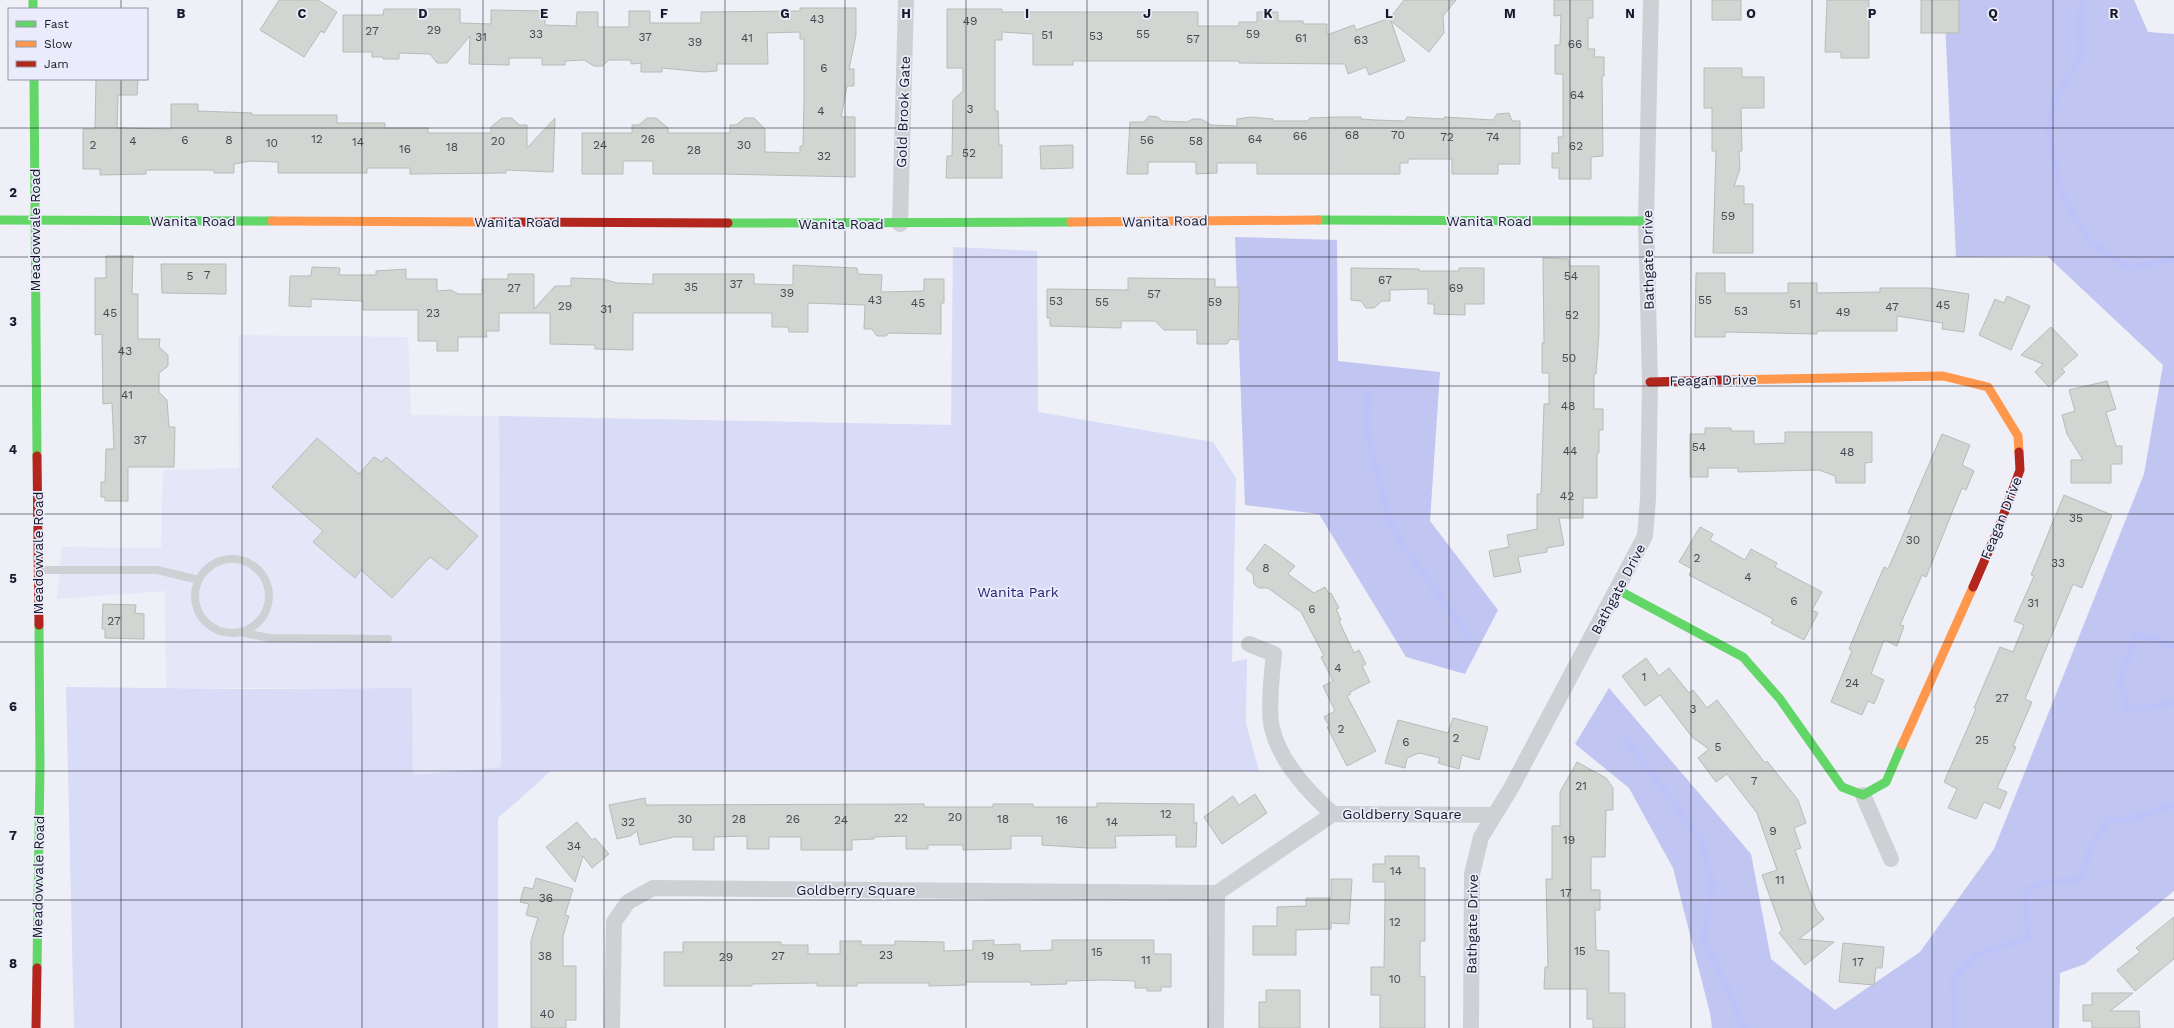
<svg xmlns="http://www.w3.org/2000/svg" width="2174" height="1028" viewBox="0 0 2174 1028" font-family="'Work Sans',sans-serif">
<rect width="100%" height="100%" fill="#eeeff7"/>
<!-- built -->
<polygon fill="#e5e7f9" points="238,335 408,337 411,415 499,416 501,767 413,775 411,688 166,688 165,591 57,599 62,547 161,548 163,470 239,468"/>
<!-- green -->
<polygon fill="#d8dcf6" points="953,247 1037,251 1038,412 1213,442 1236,478 1232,662 1247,659 1246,723 1259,771 551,771 498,818 498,1028 74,1028 66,687 242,689 412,688 413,775 501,767 499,416 951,425"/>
<!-- forest -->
<g fill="#c1c5f1">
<polygon points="1944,0 2134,0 2148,32 2174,34 2174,891 2085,964 2060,973 2059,1028 1712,1028 1710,1013 1673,868 1629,788 1575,744 1609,688 1751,854 1771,959 1835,1010 1920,952 1994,849 2144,474 2163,365 2047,256 1956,257"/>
<polygon points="1235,237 1337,240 1338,361 1440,372 1430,521 1498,610 1465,674 1406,657 1319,514 1245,505"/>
</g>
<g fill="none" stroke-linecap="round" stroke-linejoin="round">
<!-- stream -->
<g stroke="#bdc2f8" stroke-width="6">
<polyline points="2083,0 2080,15 2081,56 2053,102 2049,136 2061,193 2089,241 2129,268 2174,259"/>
<polyline points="1368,394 1367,433 1392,529 1469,638"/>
<polyline points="2174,646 2136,634 2120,681 2128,710 2174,703"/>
<polyline points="1626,740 1700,838 1712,882 1704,940 1745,1028"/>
<polyline points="1955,1028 1953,979 1978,954 2028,938 2026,890 2045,882 2080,880 2092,844 2110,818 2126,821 2174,805"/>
</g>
</g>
<!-- building -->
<g fill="#d2d5d1" stroke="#b9bbb8">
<polygon points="279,0 318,0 337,12 324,33 321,31 304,57 260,30"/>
<polygon points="1404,0 1456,0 1443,16 1444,33 1429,52 1391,21 1405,61 1369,75 1366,67 1348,74 1345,64 1239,63 1239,61 1073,61 1073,65 1033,65 1033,34 1002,32 1002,40 995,40 995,110 998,111 999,145 1002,145 1002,178 946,178 947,156 952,156 953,100 963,91 963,68 947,68 947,9 1002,9 1002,12 1198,12 1198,26 1239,26 1239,22 1257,22 1257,12 1278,12 1278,21 1303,21 1303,24 1327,24 1327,35 1354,25 1356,30 1390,18"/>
<polygon points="1554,0 1593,0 1593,18 1588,18 1588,49 1595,49 1594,57 1604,57 1604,76 1602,76 1603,156 1591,157 1591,179 1559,179 1559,168 1552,168 1552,153 1559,153 1558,137 1563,137 1563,74 1555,74 1555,45 1560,45 1561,15 1554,16"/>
<rect x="1712" y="0" width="29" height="20"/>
<polygon points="1827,0 1869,0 1869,58 1841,58 1841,52 1825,52"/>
<rect x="1921" y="0" width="38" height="33"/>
<polygon points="800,8 856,8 856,35 849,69 854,69 854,86 847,86 841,117 855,117 855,177 723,174 653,174 653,161 623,161 623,174 582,174 582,133 632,133 632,125 639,125 647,118 656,118 668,128 668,133 730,133 730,125 736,125 745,118 754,118 765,129 765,152 800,153 800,146 803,146 804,98 804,39 800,39 800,32 767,33 768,64 717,64 717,71 704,72 662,68 662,72 641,72 641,63 631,64 631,60 609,60 602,66 594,66 584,60 565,61 565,65 542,65 542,58 509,58 509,65 469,64 470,36 447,63 437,63 430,54 399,53 399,59 383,59 383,57 372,57 372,52 343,52 343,15 383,15 384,9 460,9 460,23 491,24 491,10 545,11 545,25 576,26 577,12 598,12 598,27 629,27 629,11 650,11 650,23 701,23 701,12 800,11"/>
<polygon points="1704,68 1742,68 1742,77 1764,77 1764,108 1741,108 1742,151 1739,151 1740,169 1734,186 1744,186 1744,204 1753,204 1753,253 1713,253 1716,151 1712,151 1712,108 1704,108"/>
<polygon points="96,79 138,79 137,95 118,95 117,128 171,129 171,104 198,104 198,111 252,113 252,115 337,115 337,123 385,123 385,128 428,128 428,133 491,133 491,127 502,118 512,118 519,125 527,125 527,148 555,118 553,172 506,170 506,173 410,174 410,168 367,168 367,173 278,173 278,162 251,161 234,164 234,173 214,173 214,170 146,170 146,174 100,175 100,169 83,169 83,129 95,129"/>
<polygon points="1509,113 1512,121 1520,121 1520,164 1498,164 1498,174 1452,174 1452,159 1408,159 1408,163 1400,163 1400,174 1257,174 1257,163 1217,163 1217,173 1196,174 1196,162 1148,162 1148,174 1127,174 1130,122 1144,122 1149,116 1158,117 1162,121 1187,122 1193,119 1201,119 1211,125 1237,126 1237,119 1251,117 1273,119 1273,121 1307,121 1310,118 1337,117 1361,117 1361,119 1375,120 1405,121 1407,117 1444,119 1444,117 1493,120 1497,114"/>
<polygon points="1073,145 1073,168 1041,169 1040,146"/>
<polygon points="106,256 133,256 132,294 138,294 138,339 160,339 159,347 168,355 168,366 159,373 159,392 167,400 169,427 175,427 174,467 128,467 128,501 105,501 105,497 101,497 101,482 105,482 106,449 114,449 112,403 103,404 102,334 95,335 95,278 106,278"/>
<polygon points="1543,258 1569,259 1569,266 1599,266 1599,332 1596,374 1594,374 1594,409 1603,409 1603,430 1599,430 1599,453 1597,453 1597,498 1583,498 1583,518 1559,518 1564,545 1547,548 1547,552 1518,557 1521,572 1494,577 1489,551 1509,547 1507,535 1537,529 1537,494 1541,494 1544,404 1549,404 1549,373 1542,373 1542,343 1544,343"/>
<polygon points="161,264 226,264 226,294 162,293"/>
<polygon points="793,265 857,268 858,274 882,275 881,292 924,291 924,279 944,279 944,303 941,303 941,334 889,333 886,336 877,336 872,329 864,329 865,305 808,303 808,332 789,332 788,327 772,327 772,313 633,313 633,350 595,349 595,345 550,344 550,313 499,313 499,331 486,331 487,337 458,337 458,351 437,351 437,341 418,341 418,310 363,310 363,301 311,299 311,307 289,306 290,276 311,276 312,267 340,268 339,275 376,275 376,271 406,269 406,279 437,279 437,291 451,290 458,294 482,294 482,279 508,279 508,274 534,274 534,309 555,286 571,286 571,278 603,279 617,283 653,284 653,274 754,274 754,284 793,285"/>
<polygon points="1351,268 1419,269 1419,271 1459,271 1459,268 1484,268 1484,304 1465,304 1465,315 1434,314 1434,304 1428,304 1428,289 1390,290 1390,301 1382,301 1374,308 1366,308 1361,301 1351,300"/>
<polygon points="1696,273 1725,273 1725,293 1788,293 1788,283 1817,283 1817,293 1880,292 1880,288 1929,288 1969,294 1964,332 1942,329 1943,323 1897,316 1897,331 1817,331 1817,334 1725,332 1725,337 1695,337"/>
<polygon points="1128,278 1215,279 1215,287 1239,287 1238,340 1230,339 1227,344 1197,344 1197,330 1164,330 1155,321 1121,321 1121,328 1050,326 1050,318 1047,318 1047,289 1128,290"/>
<polygon points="2007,296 2030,306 2011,350 1979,335 1995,299 2004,303"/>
<polygon points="2051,327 2078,355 2062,369 2065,372 2049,387 2035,372 2043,364 2021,355"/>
<polygon points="2107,381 2116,409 2106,412 2116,446 2122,446 2122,464 2111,464 2111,483 2071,483 2071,460 2083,460 2067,434 2062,415 2075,411 2069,390"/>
<polygon points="1705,428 1731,428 1731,431 1754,431 1754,444 1785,443 1785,432 1872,432 1872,462 1865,463 1865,483 1836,483 1835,476 1819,470 1738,472 1738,468 1708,468 1708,477 1690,477 1690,434 1705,434"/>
<polygon points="1942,434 1970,445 1962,465 1974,471 1966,490 1962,488 1926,577 1922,575 1900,625 1904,626 1897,646 1884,640 1871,674 1884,680 1874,704 1868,701 1862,715 1831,702 1852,651 1849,649 1864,613 1884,567 1888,569 1912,514 1908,513"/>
<polygon points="317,438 359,474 374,457 382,462 386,457 478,536 447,570 430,557 392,598 361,570 355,578 313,542 323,531 272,487"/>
<polygon points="2064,495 2112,515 2082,588 2073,584 2025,699 2032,702 2013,746 2016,747 1997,788 2007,792 2000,809 1984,802 1976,819 1948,808 1957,789 1944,782 1976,709 1974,708 2000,647 2013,652 2024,625 2014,621 2034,576 2031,575"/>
<polygon points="1700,527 1713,534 1710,540 1745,560 1751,549 1777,563 1775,567 1822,592 1812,610 1818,613 1804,640 1771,623 1773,619 1689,575 1692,569 1679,562"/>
<polygon points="1265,544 1295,566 1288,574 1314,593 1325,587 1329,594 1331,593 1339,608 1336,609 1341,620 1339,621 1354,653 1359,650 1366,664 1362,666 1370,682 1350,692 1351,694 1347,696 1376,751 1347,766 1327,727 1329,726 1324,717 1335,711 1323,686 1333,681 1321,657 1324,656 1301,612 1268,588 1259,588 1254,584 1253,574 1246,569"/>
<polygon points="103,604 136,605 135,613 144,614 144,639 105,638 105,629 102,629"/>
<polygon points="1646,658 1659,676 1669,668 1689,693 1693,690 1707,708 1717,700 1765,763 1767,761 1798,800 1806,823 1794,828 1801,848 1795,850 1816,909 1824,919 1799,939 1834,942 1805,965 1779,933 1782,930 1762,875 1777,870 1757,813 1727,774 1716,782 1698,758 1709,749 1692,737 1660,695 1645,706 1622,676"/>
<polygon points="1453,718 1488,727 1479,760 1462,755 1459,769 1438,763 1440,758 1419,753 1407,758 1405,768 1385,763 1398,720 1448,733"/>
<polygon points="1577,762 1606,778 1613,788 1613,810 1606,810 1605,857 1591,857 1591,890 1600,890 1600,910 1595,910 1596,950 1609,951 1609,993 1625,993 1625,1028 1593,1028 1593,1019 1587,1019 1587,989 1544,989 1545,967 1548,967 1546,879 1552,879 1552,826 1560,826 1560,792"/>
<polygon points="1255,794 1267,813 1222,844 1204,817 1233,796 1239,805"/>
<polygon points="645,798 646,805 924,804 924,807 993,807 993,804 1033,804 1033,807 1097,807 1097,803 1194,804 1194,824 1197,822 1196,847 1176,847 1176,835 1115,836 1116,848 1087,848 1042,845 1042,836 1011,836 1011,849 963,850 963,845 928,845 928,849 906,849 906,836 874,837 874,839 852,840 852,850 801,850 801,837 769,837 769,849 747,849 747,836 714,837 714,850 693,850 693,837 674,837 640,845 637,831 630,836 617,839 609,805"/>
<polygon points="577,822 592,840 595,838 609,854 592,868 583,856 575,882 546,847"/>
<polygon points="1385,856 1419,856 1419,868 1425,868 1425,941 1420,941 1420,977 1425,976 1425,1028 1380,1028 1380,995 1371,995 1371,967 1384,967 1385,903 1385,882 1373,882 1373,864 1385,864"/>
<polygon points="536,878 573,889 565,915 569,916 563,936 563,966 576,966 576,1020 566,1020 566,1028 531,1028 531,941 538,918 526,915 529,904 520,902 524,887 533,889"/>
<polygon points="1331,879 1352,879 1349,924 1331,923 1331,929 1296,930 1296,955 1253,955 1253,926 1277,926 1277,907 1306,906 1306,898 1331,898"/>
<polygon points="2174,917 2174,959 2135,991 2117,970 2140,952 2136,948"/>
<polygon points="994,940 994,945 1020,944 1020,951 1052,950 1052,940 1154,940 1154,954 1171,954 1171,987 1161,987 1161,991 1147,991 1147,988 1135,988 1135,981 1104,980 1066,981 1067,984 1031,985 1031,982 966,982 966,985 929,986 929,983 857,983 857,986 817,986 817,983 752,984 752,986 664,986 664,952 683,952 683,942 781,942 781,945 808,945 808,954 840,954 840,941 861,941 861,945 895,945 895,941 944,942 944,951 973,950 973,941"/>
<polygon points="1843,943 1884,947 1882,968 1876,968 1874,985 1839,982"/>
<polygon points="1266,990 1300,990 1300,1028 1259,1028 1259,1002 1266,1002"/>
<polygon points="2092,993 2133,993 2110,1011 2139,1011 2140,1028 2092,1028 2092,1021 2083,1021 2083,1005 2092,1005"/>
</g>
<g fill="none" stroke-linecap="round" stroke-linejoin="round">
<!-- lane -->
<g stroke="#cfd0d4" stroke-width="8">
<circle cx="232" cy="596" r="37"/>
<polyline points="39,570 157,570 199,580"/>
<polyline points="240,632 269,638 388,639"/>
</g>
<!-- street -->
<g stroke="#cfd0d4" stroke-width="16">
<polyline points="900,224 906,0"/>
<path d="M 1249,644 L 1274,654 C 1272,671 1268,713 1272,728 C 1280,762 1307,791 1333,814"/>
<polyline points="1863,795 1891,859"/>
<polyline points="612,1028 614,922 628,902 653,888 1217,893 1333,814 1493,815"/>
<polyline points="1216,1028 1217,893"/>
<polyline points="1471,1028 1472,874 1481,837 1510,790 1645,536 1648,499 1650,382 1646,221 1651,0"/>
</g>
<!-- fast -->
<g stroke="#63d668" stroke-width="9">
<polyline points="33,0 33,9"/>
<polyline points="34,79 37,456"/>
<polyline points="0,220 272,221"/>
<polyline points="1318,220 1646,221"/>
<polyline points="728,223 1071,222"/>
<polyline points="1618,590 1743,657 1780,699 1842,787 1863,795 1886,782 1902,745"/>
<polyline points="37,968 40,767 39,625"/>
</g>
<!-- slow -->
<g stroke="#ff974d" stroke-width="9">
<polyline points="272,221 493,222"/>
<polyline points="1071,222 1318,220"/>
<polyline points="1724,380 1943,376 1988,387 2018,436 2019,452"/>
<polyline points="1902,745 1973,587"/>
</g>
<!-- jam -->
<g stroke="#b3261e" stroke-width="9">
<polyline points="493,222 728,223"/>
<polyline points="1650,382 1724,380"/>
<polyline points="37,456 39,625"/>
<polyline points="1973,587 1999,527 2020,470 2019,452"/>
<polyline points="36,1028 37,968"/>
</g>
</g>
<!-- grid -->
<path fill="none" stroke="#171825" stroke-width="1" stroke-opacity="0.55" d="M 121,0 L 121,9M 242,0 L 242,1028M 362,0 L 362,1028M 483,0 L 483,1028M 604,0 L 604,1028M 725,0 L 725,1028M 845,0 L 845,1028M 966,0 L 966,1028M 1087,0 L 1087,1028M 1208,0 L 1208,1028M 1329,0 L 1329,1028M 1449,0 L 1449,1028M 1570,0 L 1570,1028M 1691,0 L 1691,1028M 1812,0 L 1812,1028M 1932,0 L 1932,1028M 2053,0 L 2053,1028M 121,79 L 121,1028M 0,128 L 2174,128M 0,257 L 2174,257M 0,386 L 2174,386M 0,514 L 2174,514M 0,642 L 2174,642M 0,771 L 2174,771M 0,900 L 2174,900"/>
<g text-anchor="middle" stroke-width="3.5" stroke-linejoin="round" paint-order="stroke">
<!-- number labels -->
<g font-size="12" fill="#464750">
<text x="817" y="23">43</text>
<text x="970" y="25">49</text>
<text x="434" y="34">29</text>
<text x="372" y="35">27</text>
<text x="536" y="38">33</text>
<text x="1143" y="38">55</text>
<text x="1253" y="38">59</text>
<text x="1047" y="39">51</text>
<text x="1096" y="40">53</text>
<text x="481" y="41">31</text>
<text x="645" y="41">37</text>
<text x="747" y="42">41</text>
<text x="1301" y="42">61</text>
<text x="1193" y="43">57</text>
<text x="1361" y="44">63</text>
<text x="695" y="46">39</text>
<text x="1575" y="48">66</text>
<text x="824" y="72">6</text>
<text x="1577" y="99">64</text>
<text x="970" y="113">3</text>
<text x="821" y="115">4</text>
<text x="1352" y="139">68</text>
<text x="1398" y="139">70</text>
<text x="1300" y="140">66</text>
<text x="1447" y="141">72</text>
<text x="1493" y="141">74</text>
<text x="317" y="143">12</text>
<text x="648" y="143">26</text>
<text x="1255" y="143">64</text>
<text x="185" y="144">6</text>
<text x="229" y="144">8</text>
<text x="1147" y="144">56</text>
<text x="133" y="145">4</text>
<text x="498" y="145">20</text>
<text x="1196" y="145">58</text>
<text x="358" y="146">14</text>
<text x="272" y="147">10</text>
<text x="93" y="149">2</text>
<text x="600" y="149">24</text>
<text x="744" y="149">30</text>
<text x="1576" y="150">62</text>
<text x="452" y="151">18</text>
<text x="405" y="153">16</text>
<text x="694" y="154">28</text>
<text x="969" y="157">52</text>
<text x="824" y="160">32</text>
<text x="1728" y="220">59</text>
<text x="207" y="279">7</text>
<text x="190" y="280">5</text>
<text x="1571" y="280">54</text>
<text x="1385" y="284">67</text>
<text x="736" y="288">37</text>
<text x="691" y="291">35</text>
<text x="514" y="292">27</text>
<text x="1456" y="292">69</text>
<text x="787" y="297">39</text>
<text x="1154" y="298">57</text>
<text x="875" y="304">43</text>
<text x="1705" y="304">55</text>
<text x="1056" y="305">53</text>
<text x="1102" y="306">55</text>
<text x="1215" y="306">59</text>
<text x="918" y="307">45</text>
<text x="1795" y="308">51</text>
<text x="1943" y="309">45</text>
<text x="565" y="310">29</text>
<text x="1892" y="311">47</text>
<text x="606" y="313">31</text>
<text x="1741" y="315">53</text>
<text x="1843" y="316">49</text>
<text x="110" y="317">45</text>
<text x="433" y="317">23</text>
<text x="1572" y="319">52</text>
<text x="125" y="355">43</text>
<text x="1569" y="362">50</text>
<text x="127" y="399">41</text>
<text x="1568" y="410">48</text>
<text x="140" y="444">37</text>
<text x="1699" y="451">54</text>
<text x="1570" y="455">44</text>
<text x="1847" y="456">48</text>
<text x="1567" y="500">42</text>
<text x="2076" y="522">35</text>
<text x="1913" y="544">30</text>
<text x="1697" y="562">2</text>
<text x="2058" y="567">33</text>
<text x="1266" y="572">8</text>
<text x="1748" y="581">4</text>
<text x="1794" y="605">6</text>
<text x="2033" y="607">31</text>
<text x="1312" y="613">6</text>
<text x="114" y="625">27</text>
<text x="1338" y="672">4</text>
<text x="1644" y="681">1</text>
<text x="1852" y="687">24</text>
<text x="2002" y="702">27</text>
<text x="1693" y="713">3</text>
<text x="1341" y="733">2</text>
<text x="1456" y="742">2</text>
<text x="1982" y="744">25</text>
<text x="1406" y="746">6</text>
<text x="1718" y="751">5</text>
<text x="1754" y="785">7</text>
<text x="1581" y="790">21</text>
<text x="1166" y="818">12</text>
<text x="955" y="821">20</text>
<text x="901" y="822">22</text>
<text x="685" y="823">30</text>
<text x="739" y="823">28</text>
<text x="793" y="823">26</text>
<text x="1003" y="823">18</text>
<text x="841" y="824">24</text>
<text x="1062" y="824">16</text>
<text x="628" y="826">32</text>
<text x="1112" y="826">14</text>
<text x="1773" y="835">9</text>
<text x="1569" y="844">19</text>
<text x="574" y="850">34</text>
<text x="1396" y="875">14</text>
<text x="1780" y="884">11</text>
<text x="1566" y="897">17</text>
<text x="546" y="902">36</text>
<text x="1395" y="926">12</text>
<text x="1580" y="955">15</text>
<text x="1097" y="956">15</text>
<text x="886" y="959">23</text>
<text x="545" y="960">38</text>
<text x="778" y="960">27</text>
<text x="988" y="960">19</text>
<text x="726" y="961">29</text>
<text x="1146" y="964">11</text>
<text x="1858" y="966">17</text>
<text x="1395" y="983">10</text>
<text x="547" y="1018">40</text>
</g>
<!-- street labels -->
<g font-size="14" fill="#171825" stroke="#eaecfb">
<text transform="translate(903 112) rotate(-88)" y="5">Gold Brook Gate</text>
<text x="193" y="226">Wanita Road</text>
<text transform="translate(1165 221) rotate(-1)" y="5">Wanita Road</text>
<text x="1489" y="226">Wanita Road</text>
<text x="517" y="227">Wanita Road</text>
<text x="841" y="229">Wanita Road</text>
<text transform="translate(35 230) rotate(-90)" y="5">Meadowvale Road</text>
<text transform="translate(1648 260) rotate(-91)" y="5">Bathgate Drive</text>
<text transform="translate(1713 380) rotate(-1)" y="5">Feagan Drive</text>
<text transform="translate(2001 518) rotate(-68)" y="5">Feagan Drive</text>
<text transform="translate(38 553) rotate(-90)" y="5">Meadowvale Road</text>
<text transform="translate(1618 589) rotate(-62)" y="5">Bathgate Drive</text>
<text x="1402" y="819">Goldberry Square</text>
<text transform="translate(38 877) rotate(-89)" y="5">Meadowvale Road</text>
<text x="856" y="895">Goldberry Square</text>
<text transform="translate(1472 924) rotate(-89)" y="5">Bathgate Drive</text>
</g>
<!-- park labels -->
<g font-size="14" fill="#2a2376" stroke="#eaecfb">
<text x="1018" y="597">Wanita Park</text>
</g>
</g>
<g font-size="13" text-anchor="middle" font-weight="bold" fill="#171825" stroke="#eaecfb" stroke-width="3.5" stroke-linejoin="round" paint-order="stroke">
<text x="181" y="18">B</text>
<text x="302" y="18">C</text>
<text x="423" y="18">D</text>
<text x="544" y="18">E</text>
<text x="664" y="18">F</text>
<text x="785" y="18">G</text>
<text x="906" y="18">H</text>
<text x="1027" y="18">I</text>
<text x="1147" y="18">J</text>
<text x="1268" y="18">K</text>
<text x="1389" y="18">L</text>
<text x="1510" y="18">M</text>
<text x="1630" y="18">N</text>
<text x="1751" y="18">O</text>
<text x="1872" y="18">P</text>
<text x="1993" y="18">Q</text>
<text x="2114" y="18">R</text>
<text x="13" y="197">2</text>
<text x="13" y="326">3</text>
<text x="13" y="454">4</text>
<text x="13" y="583">5</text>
<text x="13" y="711">6</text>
<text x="13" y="840">7</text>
<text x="13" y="968">8</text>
</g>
<!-- legend -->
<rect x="8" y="8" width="140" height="72" fill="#eaecfb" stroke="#9697a5"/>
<rect x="16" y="21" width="20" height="6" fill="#63d668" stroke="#9697a5"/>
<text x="44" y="28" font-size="12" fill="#171825">Fast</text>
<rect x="16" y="41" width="20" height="6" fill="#ff974d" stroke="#9697a5"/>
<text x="44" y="48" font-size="12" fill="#171825">Slow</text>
<rect x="16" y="61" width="20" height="6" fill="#b3261e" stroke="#9697a5"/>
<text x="44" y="68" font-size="12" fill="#171825">Jam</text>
</svg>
